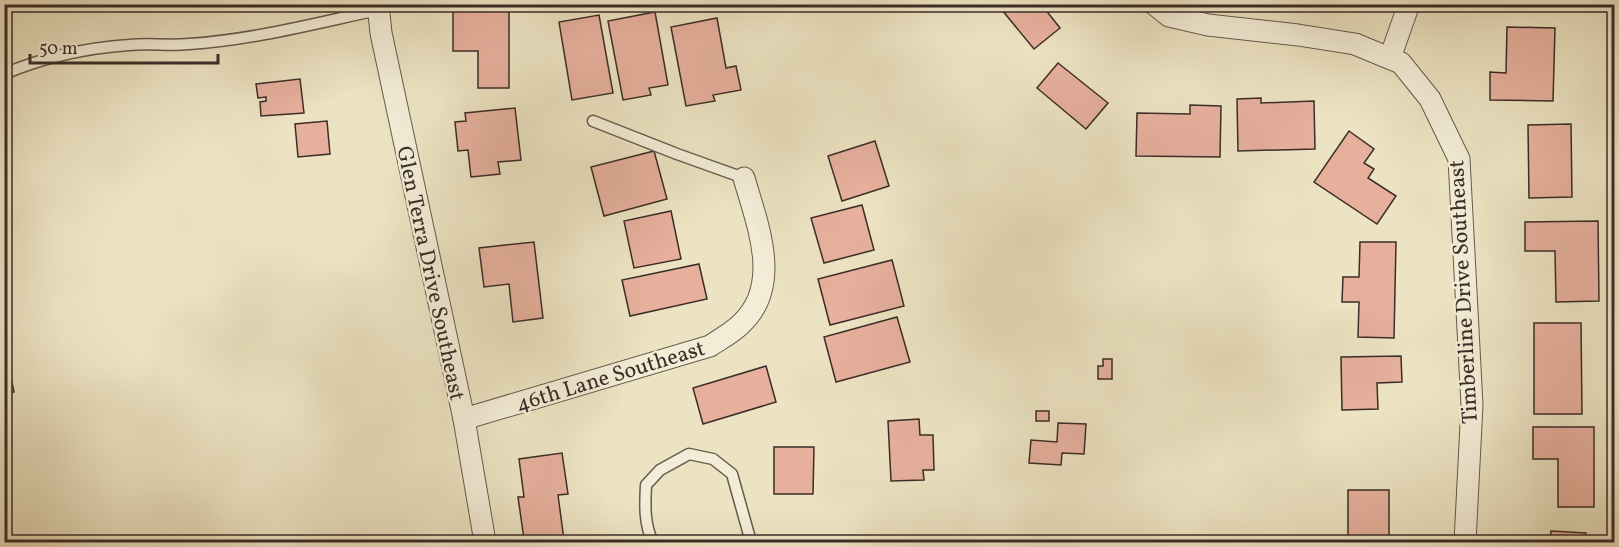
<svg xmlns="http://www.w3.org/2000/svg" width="1619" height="547" viewBox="0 0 1619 547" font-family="Vollkorn,serif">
<rect width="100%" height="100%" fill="#ece3c2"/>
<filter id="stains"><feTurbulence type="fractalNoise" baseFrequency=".00333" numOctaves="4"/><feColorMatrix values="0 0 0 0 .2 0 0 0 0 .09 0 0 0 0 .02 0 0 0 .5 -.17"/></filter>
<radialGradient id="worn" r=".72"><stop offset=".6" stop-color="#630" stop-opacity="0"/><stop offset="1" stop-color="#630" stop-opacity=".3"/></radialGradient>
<!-- building -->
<g fill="#e6b09d" stroke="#3b2d28" stroke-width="1.5">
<polygon points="997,4 1041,4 1060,28 1034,49"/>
<polygon points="1518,4 1568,4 1567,11"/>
<polygon points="453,11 509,11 509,88 478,88 478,51 453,51"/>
<polygon points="655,12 668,85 649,88 651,95 623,100 608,21"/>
<polygon points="599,15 613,93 572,100 559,22"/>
<polygon points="717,18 726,68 736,66 741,90 713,95 715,101 686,106 671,27"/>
<polygon points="1507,27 1555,28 1553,101 1490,100 1490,72 1506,73"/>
<polygon points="1058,63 1108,103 1086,129 1037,88"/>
<polygon points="300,79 304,113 261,116 260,102 266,101 266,97 258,98 256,84"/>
<polygon points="1261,98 1261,103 1314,101 1315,149 1238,151 1237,99"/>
<polygon points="1190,105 1221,106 1220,157 1136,156 1137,113 1190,114"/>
<polygon points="515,108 521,160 498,162 500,174 471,177 468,150 458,151 455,122 466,121 465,113"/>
<polygon points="327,121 330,154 298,157 295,124"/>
<polygon points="1571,124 1572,197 1529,198 1528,125"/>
<polygon points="1349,131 1374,149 1364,163 1374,169 1368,178 1396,196 1377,224 1314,182"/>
<polygon points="875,141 889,186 842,201 828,156"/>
<polygon points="654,151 667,199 604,216 591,167"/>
<polygon points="862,205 874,250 824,263 811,218"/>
<polygon points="671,211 681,259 634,268 624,221"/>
<polygon points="1598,221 1599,301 1556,302 1555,251 1525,251 1525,222"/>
<polygon points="534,242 543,318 513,322 509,284 484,287 479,248"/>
<polygon points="1360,242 1396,242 1394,338 1358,337 1359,302 1342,302 1343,277 1359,277"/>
<polygon points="892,260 904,306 830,325 818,279"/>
<polygon points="699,264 707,299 630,316 622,280"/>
<polygon points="897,317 910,362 836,382 824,337"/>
<polygon points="1534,323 1581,323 1582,414 1534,414"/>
<polygon points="4,345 14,392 4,394"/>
<polygon points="1401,356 1402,382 1377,383 1378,409 1342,410 1341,357"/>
<polygon points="1103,359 1112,359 1112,379 1098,379 1098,366 1103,366"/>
<polygon points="766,366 776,402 703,424 693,388"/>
<rect x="1036" y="411" width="13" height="10"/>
<polygon points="919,419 920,435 933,435 934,470 923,470 924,480 891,481 888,421"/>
<polygon points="1058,423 1086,424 1084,454 1062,453 1061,465 1029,463 1031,440 1057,442"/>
<polygon points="1533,427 1594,427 1594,507 1558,507 1558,459 1533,459"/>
<polygon points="774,447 814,447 813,494 774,494"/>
<polygon points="562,453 568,494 558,495 564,540 532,542 531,538 524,539 518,497 524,497 519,459"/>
<rect x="1348" y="490" width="41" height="52"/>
<polygon points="1551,531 1586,533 1585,542 1550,542"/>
</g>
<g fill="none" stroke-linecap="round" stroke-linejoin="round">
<!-- service casing -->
<g stroke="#675a4e" stroke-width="13">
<g id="service">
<path d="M 4,74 C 44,57 86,48 129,45 C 149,43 169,46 189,44 C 253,40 316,23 378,10"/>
<polyline points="593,121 677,154 744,178"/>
<path d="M 653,542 C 644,525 645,504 646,485 L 660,470 L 689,454 L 713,459 L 732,474 L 751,542"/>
</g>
</g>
<!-- minor casing -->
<g stroke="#675a4e" stroke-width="23">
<g id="minor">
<polyline points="378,4 381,33 464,419 485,542"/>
<polyline points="1154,4 1169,16 1208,25 1298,35 1355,44 1401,63 1430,99 1459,159 1472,405 1465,542"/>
<polyline points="1390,58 1409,4"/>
<path d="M 464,419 L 710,346 C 720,339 732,333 741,324 C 783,285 757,224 744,178"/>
</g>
</g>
<!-- service -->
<use href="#service" stroke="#f3edd7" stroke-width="10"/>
<!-- minor -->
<use href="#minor" stroke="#f3edd7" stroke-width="21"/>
</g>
<g text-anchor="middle" stroke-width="5" stroke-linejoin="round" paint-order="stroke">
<!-- street labels -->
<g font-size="22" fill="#3b2d28" stroke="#f3edd7">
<text transform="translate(432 273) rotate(78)" y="8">Glen Terra Drive Southeast</text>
<text transform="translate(1462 292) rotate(-93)" y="8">Timberline Drive Southeast</text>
<text transform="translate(610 375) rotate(-17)" y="8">46th Lane Southeast</text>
</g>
</g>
<!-- margin -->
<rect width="1619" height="547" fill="none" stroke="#ece3c2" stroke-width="24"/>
<rect x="6" y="6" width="1607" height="535" fill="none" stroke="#3b2d28" stroke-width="3"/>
<rect x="12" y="12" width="1595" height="523" fill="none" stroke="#3b2d28" stroke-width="1.5"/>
<!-- scale -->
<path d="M30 54v9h188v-9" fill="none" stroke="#3b2d28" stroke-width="3"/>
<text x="39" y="54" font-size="18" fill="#3b2d28" stroke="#f3edd7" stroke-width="4.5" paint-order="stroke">50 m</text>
<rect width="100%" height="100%" filter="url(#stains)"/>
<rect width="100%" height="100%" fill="url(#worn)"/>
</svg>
